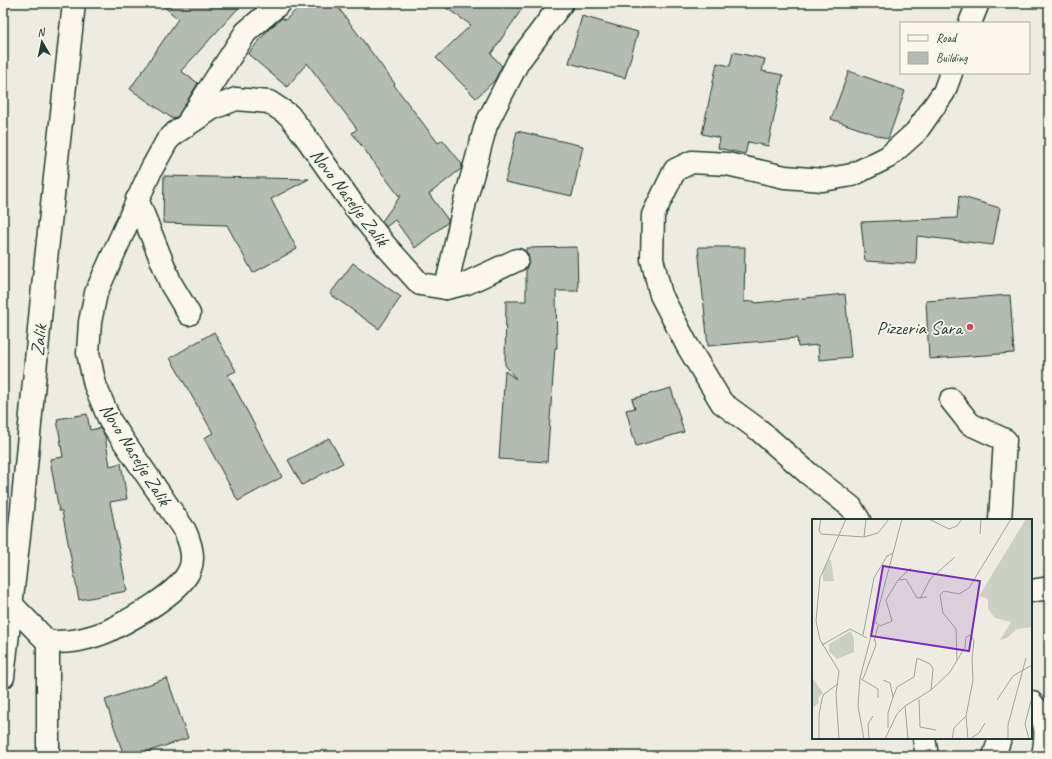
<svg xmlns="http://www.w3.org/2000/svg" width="1052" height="759" viewBox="0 0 1052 759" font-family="Caveat,sans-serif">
<rect width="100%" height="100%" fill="#eeece1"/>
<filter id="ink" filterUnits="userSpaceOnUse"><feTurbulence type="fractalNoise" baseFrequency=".025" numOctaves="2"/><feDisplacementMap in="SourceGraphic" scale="8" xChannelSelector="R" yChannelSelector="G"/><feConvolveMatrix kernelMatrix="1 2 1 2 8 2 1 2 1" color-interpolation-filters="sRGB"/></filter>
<g filter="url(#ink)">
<!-- building -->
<g fill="#b4bbb0" stroke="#1f3d34">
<polygon points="160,3 243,3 181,71 198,83 178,116 173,119 130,89 178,19"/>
<polygon points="304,3 335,3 395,84 394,85 438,143 443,140 462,164 461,169 429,194 448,220 448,222 415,248 395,220 386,227 382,221 401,195 399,196 352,133 357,129 307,63 287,87 248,54 268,30 282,18 285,20"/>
<polygon points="439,3 526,3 491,54 502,66 495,80 476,98 436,58 471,25"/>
<polygon points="582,16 638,32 625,78 569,63"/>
<polygon points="733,52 765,59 762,71 783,75 768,146 748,142 745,154 718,148 720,138 702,134 717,63 730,66"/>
<polygon points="849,71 905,91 888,139 831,119"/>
<polygon points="517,131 583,146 572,196 505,182"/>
<polygon points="164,176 309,179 271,199 297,249 253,273 227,225 163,223"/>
<polygon points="959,196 1000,208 993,245 917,236 916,264 865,261 861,222 957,218"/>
<polygon points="577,247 578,291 556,291 557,348 555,348 547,462 499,459 505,371 516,379 505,365 506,301 526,301 526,268 529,261 528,255 526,252 526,248"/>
<polygon points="698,247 745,247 744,302 754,301 755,303 845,294 851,357 819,360 818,345 798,347 797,338 708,346"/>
<polygon points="353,263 401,297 379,329 330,294"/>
<polygon points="1010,295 1014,353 929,359 926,301"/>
<polygon points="214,332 236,371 228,375 282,477 238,501 204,438 213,433 170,358"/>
<polygon points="671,388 684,432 636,446 626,410 635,408 632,399"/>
<polygon points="87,414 90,430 100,428 105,436 110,466 121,463 127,499 110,502 127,591 79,600 62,511 59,511 50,459 63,457 57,419"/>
<polygon points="329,438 343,463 302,485 288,460"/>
<polygon points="167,678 188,738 135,756 124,756 105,700"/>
</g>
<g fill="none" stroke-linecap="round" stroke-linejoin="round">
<!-- minor casing -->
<g stroke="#1f3d34" stroke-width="25">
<g id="minor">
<polyline points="970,23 978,3"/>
<polyline points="190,119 246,32 280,3"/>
<polyline points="137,199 171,284 189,314"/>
<polyline points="446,288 465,202 486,125 518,62 562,3"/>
<polyline points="951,400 970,424 1005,440 1000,520"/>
<polyline points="859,520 851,507 809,474 759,430 722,403 687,345 661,295 652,259 653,215 675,170 692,162 727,164 785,177 823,180 852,175 888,157 916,132 944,92 951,73"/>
<polyline points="1031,591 1049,588"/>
<path d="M 11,604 L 48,642 C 58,642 69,642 79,640 C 88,638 99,635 108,631 C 130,620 181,593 190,569 C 195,557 190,542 185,531 L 110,421 L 95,385 L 88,353 L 90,322 L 96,293 L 151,170 L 167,141 L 175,133 L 211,109 L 236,99 L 269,102 L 289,115 L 305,136 L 354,206 L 385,245 L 420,284 L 446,288 L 467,283 L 517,260"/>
<path d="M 1031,702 C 1048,721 1047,732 1043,756"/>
<polyline points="924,738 927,756"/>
<polyline points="48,756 48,642"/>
<polyline points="994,756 1000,738"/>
</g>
</g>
<!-- major casing -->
<g stroke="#1f3d34" stroke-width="25">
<polyline id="major" points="3,677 22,509 43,287 74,3"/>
</g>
<!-- minor -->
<use href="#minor" stroke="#fbf7ec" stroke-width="22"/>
<!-- major -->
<use href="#major" stroke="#fbf7ec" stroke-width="22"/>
</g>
</g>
<!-- markers -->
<circle fill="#d1495b" stroke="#fbf7ec" stroke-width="1.5" cx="970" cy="327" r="4"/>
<g text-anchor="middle" stroke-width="3.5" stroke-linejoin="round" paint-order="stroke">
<!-- street labels -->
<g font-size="19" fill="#1f3d34" stroke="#fbf7ec">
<text transform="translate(350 197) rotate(53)" y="7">Novo Naselje Zalik</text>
<text transform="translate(38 340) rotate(-84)" y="7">Zalik</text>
<text transform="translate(136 454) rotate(58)" y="7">Novo Naselje Zalik</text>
</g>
<!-- poi labels -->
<g font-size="19" fill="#1f3d34" stroke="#fbf7ec" text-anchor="end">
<text x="962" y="334">Pizzeria Sara</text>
</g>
</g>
<!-- overview -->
<g transform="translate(812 519)">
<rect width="220" height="220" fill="#eeece1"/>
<path d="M 214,0 L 220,0 L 220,108 L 205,110 L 195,119 L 188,121 L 199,103 L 183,99 L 176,90 L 176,80 L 167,77 ZM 16,40 L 19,41 L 22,62 L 11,62 L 11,52 ZM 39,112 L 42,121 L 42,133 L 25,140 L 17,132 L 17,125 ZM 0,158 L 11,174 L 6,179 L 7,184 L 1,188 L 0,204 Z" fill="#cbcfc4"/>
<path fill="none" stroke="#9ba69c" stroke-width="1" d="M 9,0 L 7,11 L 9,15 L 52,18 L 66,14 L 77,0M 117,0 L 137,10 L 145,7 L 150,0M 168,15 L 169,0M 52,18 L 54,0M 87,60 L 99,49M 108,80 L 118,60 L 143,38M 63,103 L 68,107 L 80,102 L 74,81 L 86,61 L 94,60 L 105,79 L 115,78M 51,116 L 62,59 L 75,37 L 81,34M 62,122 L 66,107M 10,126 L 38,110 L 55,119M 145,141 L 144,110 L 131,94 L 128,76 L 132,72 L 147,75 L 157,69 L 199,0M 49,160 L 66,170 L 66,179M 51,160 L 64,126 L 63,121M 71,161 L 78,164 L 81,178 L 76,194 L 76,209M 81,178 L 85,168 L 102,158 L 105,139 L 118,145 L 121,150 L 119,171M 107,180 L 108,208 L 124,211M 185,181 L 201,157 L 220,146M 93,187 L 96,220M 7,220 L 7,196 L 10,180 L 12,175 L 26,165M 27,220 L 24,175 L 27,152 L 8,121 L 4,102 L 8,59 L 34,0M 52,220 L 46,187 L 48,159 L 90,0M 57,220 L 56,205 L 61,197M 73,220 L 85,195 L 93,187 L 119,171 L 138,153 L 153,128 L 154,118 L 159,116 L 162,122 L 160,140 L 161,161 L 154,197 L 156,220M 140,220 L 142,209 L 154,197M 158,220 L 167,214 L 173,204M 196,220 L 196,206 L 214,139M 217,220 L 213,205 L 220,178"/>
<path fill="#7b2cbf" fill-opacity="0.15" stroke="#7b2cbf" stroke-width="2" d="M 71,47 L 168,62 L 157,132 L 59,117 Z"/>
<rect width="220" height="220" fill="none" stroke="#1f3d34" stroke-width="2"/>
</g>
<!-- margin -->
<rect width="1052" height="759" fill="none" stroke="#fbf7ec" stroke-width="16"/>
<rect x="8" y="8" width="1036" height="743" fill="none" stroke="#1f3d34" stroke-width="1.5" filter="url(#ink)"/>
<!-- legend -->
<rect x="900" y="22" width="130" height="52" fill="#fbf7ec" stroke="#a3ada2"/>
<rect x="908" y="35" width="20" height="6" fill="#fbf7ec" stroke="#a3ada2"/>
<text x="936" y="42" font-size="12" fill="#1f3d34">Road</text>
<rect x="908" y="52" width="20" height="12" fill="#b4bbb0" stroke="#a3ada2"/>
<text x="936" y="62" font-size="12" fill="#1f3d34">Building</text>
<!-- north arrow -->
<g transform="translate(42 42) rotate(351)" stroke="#fbf7ec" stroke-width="3" paint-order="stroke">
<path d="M0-3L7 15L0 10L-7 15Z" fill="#1f3d34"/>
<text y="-6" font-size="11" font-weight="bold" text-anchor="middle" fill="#1f3d34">N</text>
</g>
</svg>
